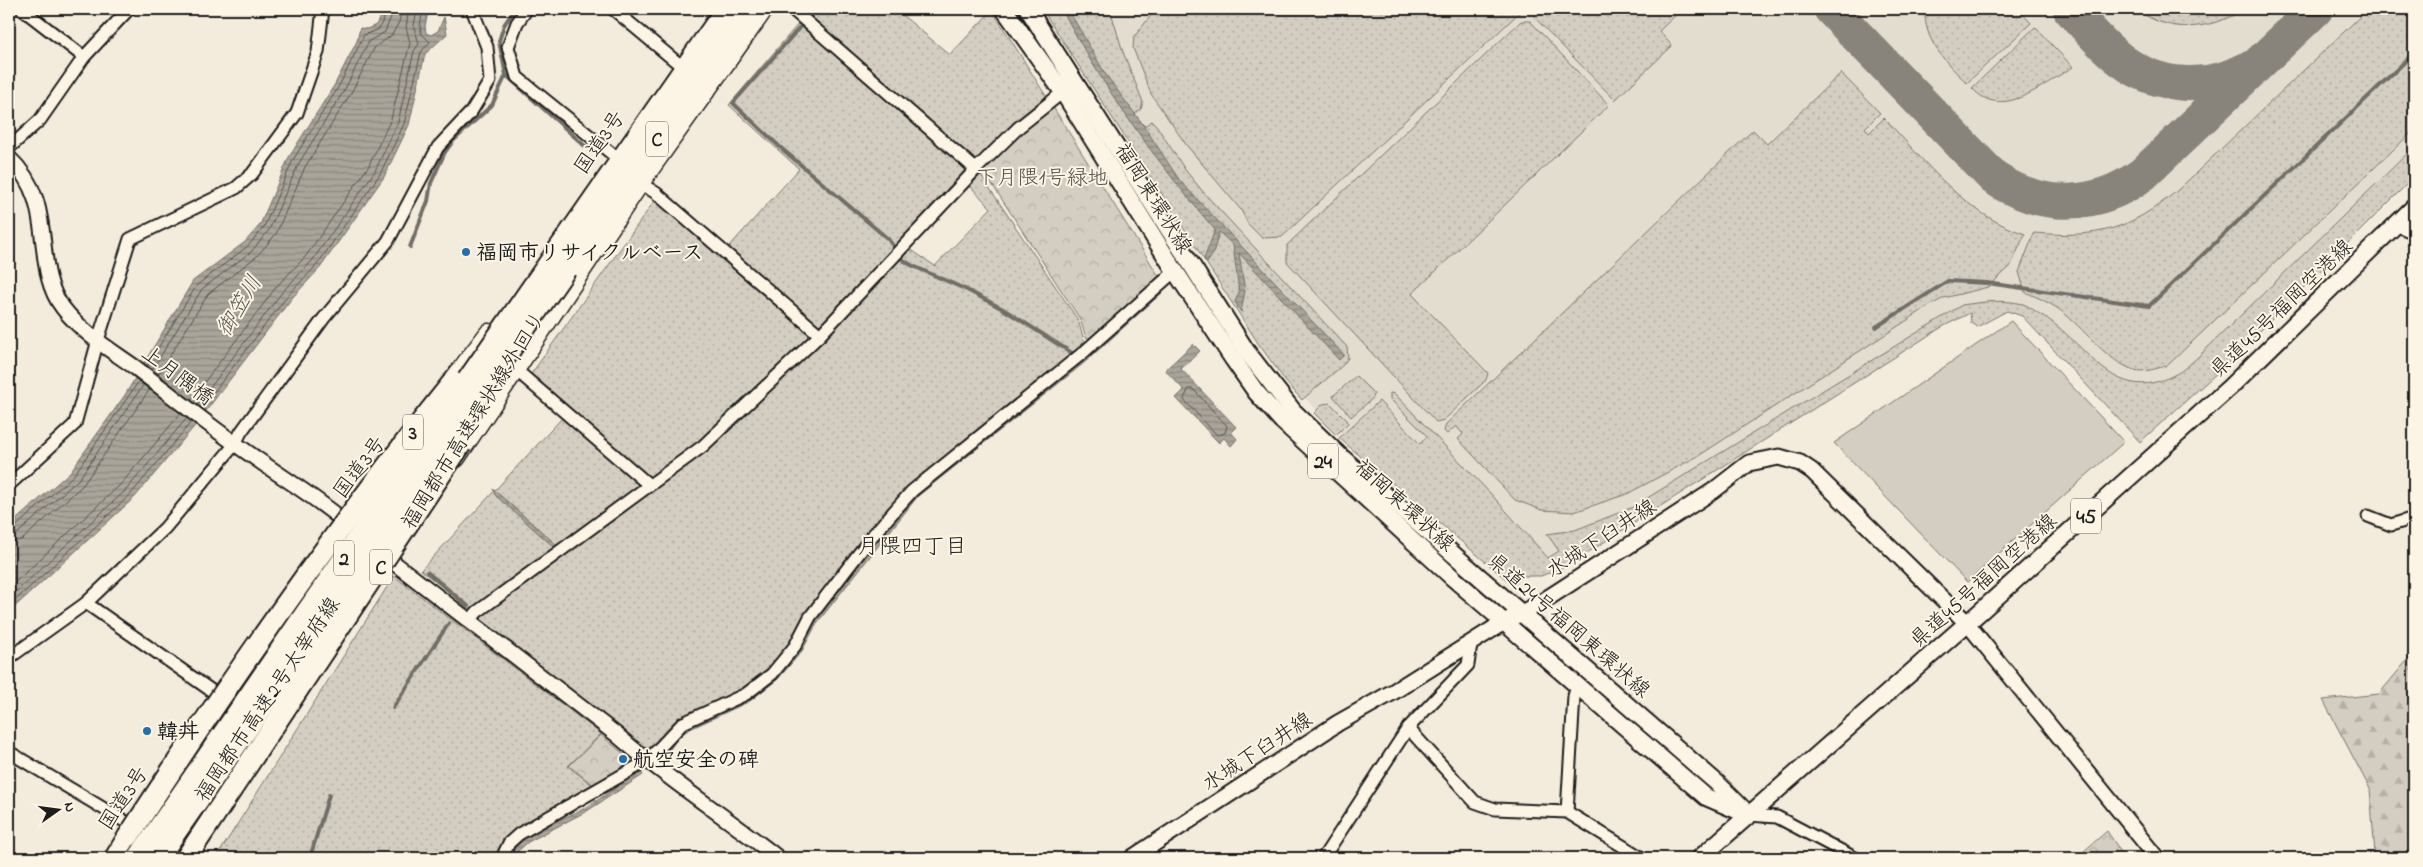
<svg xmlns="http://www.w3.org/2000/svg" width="2423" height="867" viewBox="0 0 2423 867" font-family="'Indie Flower','Klee One',sans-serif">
<defs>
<pattern id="grass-dots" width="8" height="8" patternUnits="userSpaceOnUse" patternTransform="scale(1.25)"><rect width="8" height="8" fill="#d3cec1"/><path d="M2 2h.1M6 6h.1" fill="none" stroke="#b5b0a5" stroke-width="1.8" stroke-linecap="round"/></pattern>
<pattern id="forest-firs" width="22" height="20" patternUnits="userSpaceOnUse" patternTransform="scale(1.25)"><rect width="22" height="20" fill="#d3cec1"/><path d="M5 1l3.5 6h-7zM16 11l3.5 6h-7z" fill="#b5b0a5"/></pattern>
<pattern id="park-crowns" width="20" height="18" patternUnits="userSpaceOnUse" patternTransform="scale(1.25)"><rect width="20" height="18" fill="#d3cec1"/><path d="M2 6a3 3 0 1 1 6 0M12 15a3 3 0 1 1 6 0" fill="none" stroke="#b5b0a5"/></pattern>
<pattern id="water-rules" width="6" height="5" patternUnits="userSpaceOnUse" patternTransform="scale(1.25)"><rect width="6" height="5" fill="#aaa59b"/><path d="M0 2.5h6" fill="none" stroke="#8a867e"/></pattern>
</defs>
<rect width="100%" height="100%" fill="#f3ecdd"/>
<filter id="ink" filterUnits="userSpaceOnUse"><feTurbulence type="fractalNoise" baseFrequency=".02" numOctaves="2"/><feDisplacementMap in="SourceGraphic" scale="10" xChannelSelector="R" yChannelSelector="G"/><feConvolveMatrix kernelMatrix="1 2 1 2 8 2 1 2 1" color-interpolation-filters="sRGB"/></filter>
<g filter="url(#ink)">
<!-- built -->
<polygon fill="#e3ddcf" points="1080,9 2414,9 2414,174 2141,441 2022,316 2007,311 1977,327 1971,323 1970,313 1942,327 1568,565 1548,574 1528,577 1491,562 1475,553 1350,443 1276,369 1057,30"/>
<!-- grass -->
<g fill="url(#grass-dots)" stroke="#78756e">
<polygon points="812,9 895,9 950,55 992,10 1046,96 1013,123 980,158 973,160 806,15"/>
<polygon points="1042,9 1110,9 1123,52 1143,102 1141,109 1135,114 1144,126 1152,121 1156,125 1186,171 1204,193 1347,347 1348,358 1343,365 1302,400 1286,382 1258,343"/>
<polygon points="1156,9 1523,9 1282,237 1262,238 1248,224 1241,210 1187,146 1151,94 1133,48 1134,37"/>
<polygon points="1535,9 1682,9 1659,31 1672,46 1615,100 1533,16"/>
<path d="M 1925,9 L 2018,9 L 2031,23 L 1967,83 C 1946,63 1923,40 1925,9 Z"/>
<path d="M 2136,9 L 2245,9 C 2210,30 2170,35 2136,9 Z"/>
<path d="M 2368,9 L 2414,9 L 2414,130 L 2168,365 C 2158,368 2145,373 2134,370 C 2106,360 2088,333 2065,314 C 2053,304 2039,298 2025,292 L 2019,272 L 2034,233 C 2098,238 2128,231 2178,190 Z"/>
<polygon points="1521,21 1530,21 1609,105 1412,294 1488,373 1486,380 1444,420 1436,422 1287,262 1287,245"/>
<polygon points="799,23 968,168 823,324 816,326 727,249 799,169 729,105"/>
<path d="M 2035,27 L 2073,67 C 2043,84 2002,122 1972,88 Z"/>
<path d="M 1841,73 L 1880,113 L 1865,128 L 1869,133 L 1884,118 C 1926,162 1965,215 2025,234 L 2010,267 L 1988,287 L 1944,298 L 1929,306 L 1700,455 L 1627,494 L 1574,512 L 1542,510 L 1515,500 L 1458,439 L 1463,434 L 1456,426 L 1447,434 L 1444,431 L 1446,424 L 1753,130 L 1767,144 Z"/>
<path d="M 2414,147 L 2414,177 L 2228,363 L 2140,442 L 2022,316 L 2007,311 L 1977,327 L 1971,323 L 1970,313 L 1942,327 L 1568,565 L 1541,576 L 1522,576 L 1514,586 L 1339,438 L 1379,401 L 1420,444 L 1427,436 L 1390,399 L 1390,393 L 1395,394 L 1490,493 L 1548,558 L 1559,551 L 1547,534 L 1575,530 L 1631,508 L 1962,305 C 1983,302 2002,299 2023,304 C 2029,306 2036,312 2043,316 C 2088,343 2112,407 2174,375 C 2183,371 2191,363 2199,356 Z"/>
<polygon points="980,174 1078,320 1086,347 931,470 770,672 650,752 481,622 482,615 708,449 839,323 900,257 903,257 910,249 935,266 991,208 970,186"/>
<polygon points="656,199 810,331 810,336 699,444 653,477 645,477 529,377"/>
<polygon points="1356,376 1374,394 1373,398 1351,417 1333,396"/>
<polygon points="1330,403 1347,420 1348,423 1336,435 1314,413 1323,404"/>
<polygon points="563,417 638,481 637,488 473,608 468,608 421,570"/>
<polygon points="394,576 601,734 568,766 596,788 514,830 505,840 496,858 216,858"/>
</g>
<!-- forest -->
<polygon fill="url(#forest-firs)" stroke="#78756e" points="2414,652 2414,858 2372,858 2375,855 2370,789 2323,700 2379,694"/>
<!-- park -->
<g fill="url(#park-crowns)" stroke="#78756e">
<polygon points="1053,107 1160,278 1093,340 1086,337 1080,319 982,169 1019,132"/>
<polygon points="601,735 631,760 596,787 569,766"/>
<polygon points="2107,831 2125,858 2076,858"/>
</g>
<!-- garden -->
<polygon fill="#d3cec1" stroke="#78756e" points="2011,321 2124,442 1967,582 1834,443"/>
<!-- water -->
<g fill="url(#water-rules)" stroke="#716e68">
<polygon points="384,9 429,9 425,26 426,33 431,35 438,31 444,17 447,34 425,54 409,125 384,177 320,268 292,298 193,428 135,497 9,612 9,526 70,472 125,395 193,281 245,242 260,225 289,157 335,84 357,41 360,28 367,29 376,25"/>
<path d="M 1062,9 L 1068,9 L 1106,75 L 1144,126 L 1180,181 L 1344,355 L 1339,360 L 1239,253 L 1245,291 L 1241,312 L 1235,302 L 1239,292 L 1233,245 L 1219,232 L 1213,254 L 1207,263 L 1204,259 L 1215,230 C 1157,162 1103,89 1062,9 Z"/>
<polygon points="1161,289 1163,292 1084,363 918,496 817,623 802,651 778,679 750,701 688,730 679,736 666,755 661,751 676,732 747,696 812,619 875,535 914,493"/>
<polygon points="1193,344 1200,351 1181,369 1236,427 1231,432 1237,439 1231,446 1224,438 1219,443 1176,398 1184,390 1165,370"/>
<polygon points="493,489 558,546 555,548 495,495"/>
<path d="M 640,770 L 643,775 L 587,811 L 528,842 L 518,851 L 515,858 L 509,858 C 522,829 558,823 585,808 C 604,797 621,783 640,770 Z"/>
</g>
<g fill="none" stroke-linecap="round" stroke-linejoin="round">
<!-- shore -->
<g stroke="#55534f" stroke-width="1">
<polyline points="147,366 197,285 248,246 264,227 293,160 339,86 364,35 379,29 388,9"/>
<polyline points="152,370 202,289 252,251 269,230 299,163 345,89 369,41 385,32 394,9"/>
<polyline points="158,375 208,294 257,256 276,234 305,167 351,93 375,47 392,35 399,22 402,9"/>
<polygon points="1189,389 1193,389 1227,426 1225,433 1217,435 1184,400"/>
<polyline points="191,400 277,286 306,256 368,167 391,119 410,43 406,27 409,9"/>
<polyline points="197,405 283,291 312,261 375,171 398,122 414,51 419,44 414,26 417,9"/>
<polyline points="201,409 288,295 317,265 380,174 404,124 421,52 430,42 421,33 420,26 423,9"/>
<polyline points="9,530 14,528 74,475 139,381"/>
<polyline points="9,536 18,533 79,479 144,384"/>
<polyline points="9,543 23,539 83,485 150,389"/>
<polyline points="9,588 121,484 181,413"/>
<polyline points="9,598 126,490 187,418"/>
<polyline points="9,606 131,494 192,421"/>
</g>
<!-- stream -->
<g stroke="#716e68" stroke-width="4">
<polyline points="515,9 504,25 499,41 506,75 586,147"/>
<polyline points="811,15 816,9"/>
<polyline points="800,27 733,103 781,148 888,239 902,259 911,265 967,290 1003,309 1075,355"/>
<polyline points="410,247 428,201 431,183 445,152 453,141 492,105 506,75"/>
<polyline points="1876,327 1948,281 1987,283 2149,306 2414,53"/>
<polyline points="427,572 468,606"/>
<polyline points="393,708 449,623"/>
<polyline points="311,854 329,795"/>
</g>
<!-- taxiway -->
<g stroke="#88847c" stroke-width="35">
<path d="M 1831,9 L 1994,178 C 2042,210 2097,209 2143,174 L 2316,9"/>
<path d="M 2070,9 C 2086,26 2102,46 2121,60 C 2158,88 2207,91 2247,69"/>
</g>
<!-- minor casing -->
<g stroke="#1c1c1c" stroke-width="15">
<g id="minor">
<polyline points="22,9 84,57"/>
<polyline points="527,9 517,23 508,47 517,77 617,158"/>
<polyline points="613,9 679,64"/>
<polyline points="792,9 972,166 977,168"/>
<polyline points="9,148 40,120 84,57 129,9"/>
<polyline points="640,183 656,193 820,335"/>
<polyline points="2396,225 2414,233"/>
<polyline points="515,369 649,485"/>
<polyline points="9,485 75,424 98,340 130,239 236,188 252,174 297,113 318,52 323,9"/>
<polyline points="2368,516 2391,525 2414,518"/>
<polyline points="86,603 219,696"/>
<polyline points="469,622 477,612 703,446 820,335 977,168 1019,127 1063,92"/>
<polyline points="9,658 86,603 165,528 235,444 241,432 324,318 388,241 438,147 471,112 490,81 487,47 472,9"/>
<polyline points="1408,728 1475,802 1495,809 1567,812 1642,858"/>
<polyline points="9,752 131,825"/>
<polyline points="1567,812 1574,696 1577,686"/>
<polyline points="1748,815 1777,817 1855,858"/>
<polyline points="502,858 509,843 519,834 647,761 683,723 746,694 772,674 795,646 810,617 873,535 912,491 1084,352 1175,271"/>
<polyline points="1323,858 1408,728 1468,665 1471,643"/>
</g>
</g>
<!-- tertiary casing -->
<g stroke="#1c1c1c" stroke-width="18">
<g id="tertiary">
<path d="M 9,158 C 59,204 30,265 63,308 C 82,333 111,350 136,368 C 175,398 213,429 254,457 C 286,480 322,501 352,528"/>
<path d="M 380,552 L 617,735 C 668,780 725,816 778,858"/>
<polyline points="1967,623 2157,858"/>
</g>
</g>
<!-- secondary casing -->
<g stroke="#1c1c1c" stroke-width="19">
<polyline id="secondary" points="1132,858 1338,723 1393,692 1504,622 1537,605 1713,491 1749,463 1779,457 1800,463 1812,471 1967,623"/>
</g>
<!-- primary casing -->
<g stroke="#1c1c1c" stroke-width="20">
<g id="primary">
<polyline points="1004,9 1063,92 1175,271 1233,359 1256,392 1282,421 1453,578 1706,797 1748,815"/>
<polyline points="1028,9 1247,352 1293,411 1339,455 1717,783 1743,809"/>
<polyline points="1700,858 1981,611 2230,387 2414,207"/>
</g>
</g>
<!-- trunk casing -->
<g stroke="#1c1c1c" stroke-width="21">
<g id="trunk">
<polyline points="444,392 489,333"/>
<polyline points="456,458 640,183 764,9"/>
</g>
</g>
<!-- motorway casing -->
<g stroke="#1c1c1c" stroke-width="24">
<g id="motorway">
<polyline points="551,260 726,9"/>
<polyline points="566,269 747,9"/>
<polyline points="115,858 128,837"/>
</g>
</g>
<!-- minor -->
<use href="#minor" stroke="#fcf5e5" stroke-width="11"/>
<!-- tertiary -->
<use href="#tertiary" stroke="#fcf5e5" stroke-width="14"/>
<!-- secondary -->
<use href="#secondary" stroke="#fcf5e5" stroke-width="15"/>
<!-- primary -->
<use href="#primary" stroke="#fcf5e5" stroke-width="16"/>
<!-- trunk -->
<use href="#trunk" stroke="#fcf5e5" stroke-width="18"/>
<!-- motorway -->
<use href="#motorway" stroke="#fcf5e5" stroke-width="20"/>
<!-- motorway-bridge casing -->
<g stroke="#1c1c1c" stroke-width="24" stroke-linecap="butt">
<g id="motorway-bridge">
<path d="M 128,837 C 229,681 336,527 453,382"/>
<polyline points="138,858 305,614 551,260"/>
<path d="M 158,858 C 293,661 431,466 566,269"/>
<polyline points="186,858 461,444"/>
</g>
</g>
<!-- motorway-bridge -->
<use href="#motorway-bridge" stroke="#fcf5e5" stroke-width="20"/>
</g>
</g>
<!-- markers -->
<g fill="#1f6fb2" stroke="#fcf5e5" stroke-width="2">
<circle cx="466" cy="252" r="5"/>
<circle cx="147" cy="731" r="5"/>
<circle cx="623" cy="759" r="5"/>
</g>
<g text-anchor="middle" stroke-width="4" stroke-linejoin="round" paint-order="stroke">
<!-- shield labels -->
<g fill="#fcf5e5" stroke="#5f5d58" stroke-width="1">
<rect x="646" y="121.5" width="22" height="35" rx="4"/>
<rect x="403" y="414.5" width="20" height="35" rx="4"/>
<rect x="1308" y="443.5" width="30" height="35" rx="4"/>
<rect x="2071" y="498.5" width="30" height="35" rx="4"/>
<rect x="334" y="540.5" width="20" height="35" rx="4"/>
<rect x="370" y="549.5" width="22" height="35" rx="4"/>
</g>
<g font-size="20" font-weight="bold" fill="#1c1c1c">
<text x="657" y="146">C</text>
<text x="413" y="439">3</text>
<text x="1323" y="468">24</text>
<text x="2086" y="523">45</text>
<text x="344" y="565">2</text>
<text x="381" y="574">C</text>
</g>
<!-- street labels -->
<g font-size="21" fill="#1c1c1c" stroke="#fcf5e5">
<text transform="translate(599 142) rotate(-55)" y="7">国道3号</text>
<text transform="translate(1154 198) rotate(58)" y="7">福岡東環状線</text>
<text transform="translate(2281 308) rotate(-44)" y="7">県道45号福岡空港線</text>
<text transform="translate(178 375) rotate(37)" y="7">上月隅橋</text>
<text transform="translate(473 420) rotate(-58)" y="7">福岡都市高速環状線外回り</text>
<text transform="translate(359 467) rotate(-53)" y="7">国道3号</text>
<text transform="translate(1405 505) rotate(42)" y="7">福岡東環状線</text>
<text transform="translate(1601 538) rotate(-33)" y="7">水城下臼井線</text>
<text transform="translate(1983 580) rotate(-42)" y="7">県道45号福岡空港線</text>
<text transform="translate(1569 625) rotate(41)" y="7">県道24号福岡東環状線</text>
<text transform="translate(267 699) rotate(-56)" y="7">福岡都市高速2号太宰府線</text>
<text transform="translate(1257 751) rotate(-33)" y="7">水城下臼井線</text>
<text transform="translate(123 798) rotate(-57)" y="7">国道3号</text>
</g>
<!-- park labels -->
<g font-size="21" fill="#53514e" stroke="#fcf5e5">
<text x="1042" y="184">下月隈1号緑地</text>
</g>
<!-- poi labels -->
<g font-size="21" font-weight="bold" fill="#1c1c1c" stroke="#fcf5e5" text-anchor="start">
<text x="476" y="259">福岡市リサイクルベース</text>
<text x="157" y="738">韓丼</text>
<text x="633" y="766">航空安全の碑</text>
</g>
<!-- water labels -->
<g font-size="22" font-style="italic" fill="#55534f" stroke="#fcf5e5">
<text transform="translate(238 305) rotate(-59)" y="8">御笠川</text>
</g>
<!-- neighbourhood labels -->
<g font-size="22" fill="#1c1c1c" stroke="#fcf5e5">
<text x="912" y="553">月隈四丁目</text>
</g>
</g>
<!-- margin -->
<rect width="2423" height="867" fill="none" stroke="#fcf5e5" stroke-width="30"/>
<rect x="15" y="15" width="2393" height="837" fill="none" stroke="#1c1c1c" stroke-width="2" filter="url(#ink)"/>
<!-- north arrow -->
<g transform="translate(58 810) rotate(76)" stroke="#fcf5e5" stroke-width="4" paint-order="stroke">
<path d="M0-4L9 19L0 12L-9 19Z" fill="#1c1c1c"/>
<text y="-8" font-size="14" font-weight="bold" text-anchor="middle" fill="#1c1c1c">N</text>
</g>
</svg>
